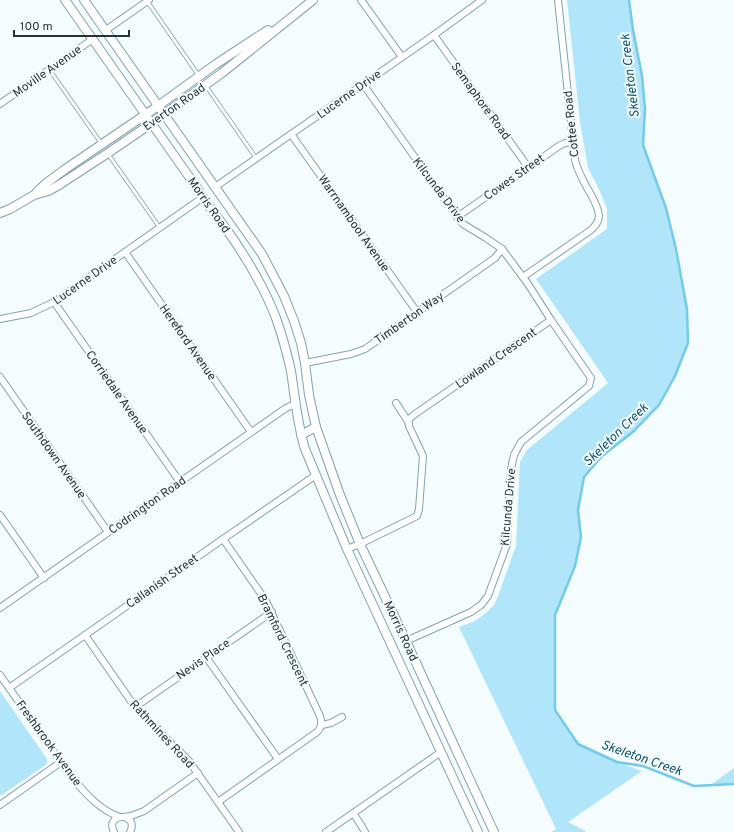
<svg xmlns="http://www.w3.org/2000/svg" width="734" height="832" viewBox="0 0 734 832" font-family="Overpass,sans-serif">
<rect width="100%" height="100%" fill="#f5fcfe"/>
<!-- green -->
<g fill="#b1e5f9">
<polygon points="567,0 629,0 633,30 642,76 645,109 643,145 666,208 676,249 687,309 688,343 675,376 659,405 633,432 602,456 584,477 578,510 581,537 575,566 555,615 555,710 578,744 617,762 642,771 568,822 587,832 551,832 556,829 459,627 473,622 486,613 494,605 498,596 516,546 520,462 527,450 608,383 536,279 607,229 607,209 598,187 588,168 580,122"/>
<polygon points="0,691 47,759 47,764 0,796"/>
<polygon points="734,768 734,784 709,786"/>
</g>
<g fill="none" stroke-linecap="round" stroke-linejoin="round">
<!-- stream -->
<polyline stroke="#74caea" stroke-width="2.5" points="629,0 633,30 642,76 645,109 643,145 666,208 676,249 687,309 688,343 675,376 659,405 633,432 602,456 584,477 578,510 581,537 575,566 555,615 555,710 578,744 617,762 643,766 694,786 734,784"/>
<!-- service casing -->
<g stroke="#81a2b0" stroke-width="4.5">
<g id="service">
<polyline points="147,1 199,76"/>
<polyline points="49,69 101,143"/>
<polyline points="206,86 256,158"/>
<polyline points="108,154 160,228"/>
</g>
</g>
<!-- minor casing -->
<g stroke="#81a2b0" stroke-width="8">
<g id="minor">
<polyline points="361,0 402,57"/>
<polyline points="106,30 149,0"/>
<polyline points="434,35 528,167"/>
<polyline points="0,104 93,39"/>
<polyline points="291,134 417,312"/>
<polyline points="215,187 434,35 482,0"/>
<polyline points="457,217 559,146 565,143 573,142"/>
<polyline points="125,252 251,432"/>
<path d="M 523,277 L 591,230 C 595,226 599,222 599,216 C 598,204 590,194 585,184 C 581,176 577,169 575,160 L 558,0"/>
<polyline points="54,302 180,482"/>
<polyline points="0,319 31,313 54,302 202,198"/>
<polyline points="305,363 351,354 365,349 495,258 502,249"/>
<polyline points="0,377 108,532"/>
<polyline points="396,403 409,423"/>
<polyline points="0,515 44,578"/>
<polyline points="347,549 360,544 417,516 419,509 423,456 409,426 408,420 415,414 551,320 528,284 502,249 486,238 463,224 457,217 363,84"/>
<polyline points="0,608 286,408 295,404"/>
<polyline points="85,635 135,707 189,761 239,832"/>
<polyline points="406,641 471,612 481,605 488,596 507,544 511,469 514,455 521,442 589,386 591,378 551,320"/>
<polyline points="206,657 278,759"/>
<path d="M 0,675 L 73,779 C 86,794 101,811 120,817"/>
<polyline points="9,688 223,539 316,475"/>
<polyline points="135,707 272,612"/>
<polyline points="322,725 331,723 342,717"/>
<path d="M 218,802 L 317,732 C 322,727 322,723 320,716 L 266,601 L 223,539"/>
<polyline points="0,805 61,762"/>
<polyline points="353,813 361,825 365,832"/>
<polyline points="123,817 131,816 144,811 198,773"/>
<path d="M 114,832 C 104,812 140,812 130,832"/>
<polyline points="326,832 441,752"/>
</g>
</g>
<!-- tertiary casing -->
<g stroke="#81a2b0" stroke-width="10">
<g id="tertiary">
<path d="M 65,0 L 197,188 C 205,203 217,216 227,230 C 246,257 264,287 276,318 C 282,335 287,353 291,371 C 295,397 297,423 305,449 L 347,549 L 478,832"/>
<polyline points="84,0 262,254 284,296 294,321 301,343 305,363 309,395 316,427 340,495 360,544 406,641 494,832"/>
<polyline points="36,193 45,184 64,170 158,106 216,64 268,30"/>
<polyline points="0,213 10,209 34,195 48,191 59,185 108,153 152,123 222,73 313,0"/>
<polyline points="301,435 316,427"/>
</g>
</g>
<!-- service -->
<use href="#service" stroke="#fff" stroke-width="3"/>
<!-- minor -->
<use href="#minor" stroke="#fff" stroke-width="6"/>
<!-- tertiary -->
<use href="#tertiary" stroke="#fff" stroke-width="8"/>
</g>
<g text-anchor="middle" stroke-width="4" stroke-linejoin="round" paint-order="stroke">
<!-- street labels -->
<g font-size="12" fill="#263339" stroke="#f5fcfe">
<text transform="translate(47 71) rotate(-35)" y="4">Moville Avenue</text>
<text transform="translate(349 94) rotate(-35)" y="4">Lucerne Drive</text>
<text transform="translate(481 101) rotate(54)" y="4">Semaphore Road</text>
<text transform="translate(174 107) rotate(-35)" y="4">Everton Road</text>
<text transform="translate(571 124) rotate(-96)" y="4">Cottee Road</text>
<text transform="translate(514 177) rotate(-35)" y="4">Cowes Street</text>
<text transform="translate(439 190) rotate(53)" y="4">Kilcunda Drive</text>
<text transform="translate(209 205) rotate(55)" y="4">Morris Road</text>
<text transform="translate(354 223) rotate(55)" y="4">Warrnambool Avenue</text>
<text transform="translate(85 280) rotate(-35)" y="4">Lucerne Drive</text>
<text transform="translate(409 318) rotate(-35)" y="4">Timberton Way</text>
<text transform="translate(188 342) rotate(55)" y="4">Hereford Avenue</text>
<text transform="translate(496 358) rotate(-35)" y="4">Lowland Crescent</text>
<text transform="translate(117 392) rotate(55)" y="4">Corriedale Avenue</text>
<text transform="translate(54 455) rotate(55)" y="4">Southdown Avenue</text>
<text transform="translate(147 505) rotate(-35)" y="4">Codrington Road</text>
<text transform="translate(508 507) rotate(-85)" y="4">Kilcunda Drive</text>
<text transform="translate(162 581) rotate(-35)" y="4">Callanish Street</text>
<text transform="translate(401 631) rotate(65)" y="4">Morris Road</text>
<text transform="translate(283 640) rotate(64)" y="4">Bramford Crescent</text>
<text transform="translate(203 659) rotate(-35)" y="4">Nevis Place</text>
<text transform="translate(162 734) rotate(47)" y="4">Rathmines Road</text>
<text transform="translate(49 743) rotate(54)" y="4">Freshbrook Avenue</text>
</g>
<!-- water labels -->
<g font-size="13" font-style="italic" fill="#0c556c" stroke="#f5fcfe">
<text transform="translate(629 76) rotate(-97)" y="5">Skeleton Creek</text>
<text transform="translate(615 434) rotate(-44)" y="5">Skeleton Creek</text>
<text transform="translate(642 757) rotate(19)" y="5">Skeleton Creek</text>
</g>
</g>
<!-- scale -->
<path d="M14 30v6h115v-6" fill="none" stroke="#263339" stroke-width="2"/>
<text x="20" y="30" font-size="12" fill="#263339" stroke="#f5fcfe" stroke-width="3" paint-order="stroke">100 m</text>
</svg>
